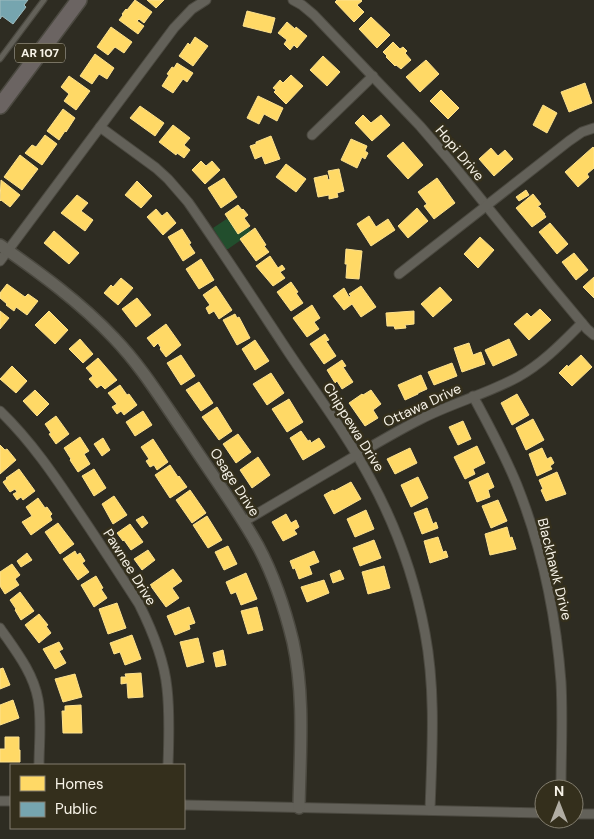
<svg xmlns="http://www.w3.org/2000/svg" width="594" height="839" viewBox="0 0 594 839" font-family="'DM Sans',sans-serif">
<rect width="100%" height="100%" fill="#2e2c22"/>
<!-- green -->
<polygon fill="#224e2d" points="228,218 238,233 248,227 251,231 240,239 241,240 228,249 226,249 213,228"/>
<!-- homes -->
<g fill="#ffd966" stroke="#fde18d">
<polygon points="135,0 152,12 144,23 139,19 137,21 144,26 138,34 119,20 123,15 122,14 126,9 127,10"/>
<polygon points="147,0 164,0 156,8"/>
<polygon points="337,0 361,0 362,1 357,5 364,12 354,22 335,2"/>
<polygon points="247,11 275,18 271,33 243,26"/>
<polygon points="371,17 390,35 377,48 359,29"/>
<polygon points="287,22 295,29 296,27 307,36 297,48 294,45 290,50 284,44 287,40 278,33"/>
<polygon points="111,27 132,42 124,53 115,47 108,55 97,47"/>
<polygon points="195,37 208,46 193,66 179,56 188,43 190,45"/>
<polygon points="393,42 400,49 403,47 407,51 405,53 411,60 401,69 396,65 395,66 386,57 387,56 383,52"/>
<polygon points="95,54 114,68 107,79 99,74 92,84 80,76"/>
<polygon points="323,56 340,72 327,86 310,70"/>
<polygon points="426,60 439,74 420,92 406,77"/>
<polygon points="177,63 193,73 187,82 183,79 173,93 162,86 169,75 167,74 172,67 174,68"/>
<polygon points="291,75 303,86 286,104 274,92 276,90 273,88 280,80 283,83"/>
<polygon points="69,76 90,91 76,110 64,101 69,94 61,87"/>
<polygon points="585,83 592,103 569,112 561,92"/>
<polygon points="441,90 459,108 448,119 430,101"/>
<polygon points="258,96 283,108 277,121 264,114 259,124 247,118"/>
<polygon points="543,105 557,113 547,133 533,125"/>
<polygon points="140,106 164,123 155,136 130,118"/>
<polygon points="63,109 75,118 66,132 65,131 59,140 47,131"/>
<polygon points="363,115 371,123 381,115 390,125 372,141 355,123"/>
<polygon points="173,125 190,138 184,145 190,150 184,158 177,153 176,155 159,142"/>
<polygon points="45,135 57,144 42,165 25,153 32,145 36,147"/>
<polygon points="271,136 280,159 265,164 262,156 255,159 250,146 256,144 256,142"/>
<polygon points="351,139 367,146 365,151 368,153 365,159 362,157 357,168 341,160"/>
<polygon points="403,142 423,165 408,179 387,156"/>
<polygon points="593,147 594,148 594,168 587,174 589,177 578,187 565,172"/>
<polygon points="491,148 498,156 505,150 513,159 494,176 479,159"/>
<polygon points="20,155 38,169 22,190 4,177"/>
<polygon points="201,161 206,166 212,161 220,170 205,184 192,170"/>
<polygon points="286,164 306,179 296,192 276,177"/>
<polygon points="339,169 344,191 337,193 338,197 329,199 329,195 318,197 314,178 327,175 328,180 330,179 328,171"/>
<polygon points="224,178 237,197 221,208 208,188"/>
<polygon points="437,178 455,203 434,219 424,206 427,204 418,192"/>
<polygon points="1,180 20,195 10,207 1,200 0,201"/>
<polygon points="137,181 152,196 141,208 125,195"/>
<polygon points="526,190 529,195 519,201 516,197"/>
<polygon points="533,194 541,204 537,207 539,207 545,214 544,214 546,217 532,227 516,208"/>
<polygon points="77,195 88,203 81,211 93,220 85,231 61,213"/>
<polygon points="238,205 242,210 243,209 248,215 244,218 250,226 238,234 225,214"/>
<polygon points="417,208 428,221 408,238 398,226"/>
<polygon points="156,209 162,216 167,212 176,223 163,235 147,217"/>
<polygon points="369,216 376,227 388,219 395,230 371,246 357,224"/>
<polygon points="550,223 568,244 557,254 539,232"/>
<polygon points="255,228 266,245 264,246 269,252 256,261 240,239"/>
<polygon points="182,229 191,243 189,244 195,253 183,261 168,237"/>
<polygon points="54,231 79,253 69,264 44,243"/>
<polygon points="480,237 494,250 478,268 464,254"/>
<polygon points="346,249 362,251 359,279 346,278 347,264 345,264"/>
<polygon points="574,253 588,270 576,280 562,262"/>
<polygon points="270,256 278,268 282,265 285,269 280,272 285,278 273,286 256,266"/>
<polygon points="201,259 214,280 199,289 186,269"/>
<polygon points="594,277 594,298 583,287"/>
<polygon points="121,278 133,288 118,305 104,293 111,285 113,287"/>
<polygon points="291,282 298,292 296,293 303,303 291,311 277,292"/>
<polygon points="7,284 25,297 28,294 38,301 27,315 16,307 14,311 6,305 7,304 0,298 0,293"/>
<polygon points="216,286 232,310 219,319 214,311 209,314 206,308 210,305 203,295"/>
<polygon points="361,286 376,307 361,317 352,304 344,310 333,296 344,288 349,297 351,296 349,294"/>
<polygon points="440,287 452,300 433,317 421,304"/>
<polygon points="137,298 151,315 136,327 122,309"/>
<polygon points="312,305 320,318 314,322 319,329 307,337 293,318"/>
<polygon points="540,309 551,320 529,340 514,324 527,313 531,317"/>
<polygon points="0,311 9,318 0,329"/>
<polygon points="49,311 68,330 55,344 35,325"/>
<polygon points="414,311 414,324 405,325 406,328 395,329 394,326 387,326 386,313"/>
<polygon points="235,314 237,318 239,317 250,338 237,345 223,320"/>
<polygon points="166,324 181,345 166,357 160,349 161,348 158,343 154,347 147,338"/>
<polygon points="325,334 329,340 326,341 336,356 324,364 310,344"/>
<polygon points="80,339 93,354 83,363 69,349"/>
<polygon points="509,339 517,355 493,366 485,350"/>
<polygon points="255,340 269,361 255,370 242,349"/>
<polygon points="469,343 473,355 481,352 485,364 462,372 454,348"/>
<polygon points="181,355 195,376 181,385 167,363"/>
<polygon points="581,355 592,367 572,386 559,373 567,365 568,367"/>
<polygon points="98,358 117,380 105,389 101,385 97,388 89,379 93,376 86,368"/>
<polygon points="342,360 346,366 343,367 353,382 342,389 337,381 335,383 327,370"/>
<polygon points="452,363 457,376 434,385 428,372"/>
<polygon points="12,366 27,381 16,393 0,379"/>
<polygon points="271,373 284,393 267,405 253,384"/>
<polygon points="421,375 427,389 418,393 418,394 405,400 398,385"/>
<polygon points="199,382 213,403 201,411 186,390"/>
<polygon points="120,385 127,395 129,394 137,405 124,415 121,411 117,414 112,407 117,404 108,393"/>
<polygon points="35,390 49,404 37,416 23,401"/>
<polygon points="371,390 381,404 373,410 378,418 365,426 349,403 362,394 363,395"/>
<polygon points="517,394 529,415 512,425 501,403"/>
<polygon points="289,399 303,422 287,432 272,409"/>
<polygon points="217,407 232,431 219,440 202,417"/>
<polygon points="143,411 152,425 135,436 126,422"/>
<polygon points="56,416 69,434 56,444 49,434 51,433 45,424"/>
<polygon points="533,419 544,440 526,450 516,428"/>
<polygon points="463,421 471,439 458,445 449,427"/>
<polygon points="301,431 308,441 310,440 311,443 319,438 325,447 303,460 290,438"/>
<polygon points="238,434 251,452 236,463 223,444"/>
<polygon points="80,437 89,451 84,454 90,464 78,472 70,460 71,459 64,448"/>
<polygon points="103,438 110,450 102,456 94,444"/>
<polygon points="153,439 168,462 157,470 154,465 150,467 146,461 149,459 141,447"/>
<polygon points="0,445 5,450 7,449 16,460 0,474"/>
<polygon points="477,446 485,463 473,469 475,474 465,479 454,457"/>
<polygon points="410,448 417,463 395,474 387,459"/>
<polygon points="542,448 547,459 551,457 554,463 550,466 552,469 537,476 529,454"/>
<polygon points="258,457 270,475 252,488 240,470"/>
<polygon points="170,465 178,477 179,476 187,487 170,498 155,475"/>
<polygon points="19,469 35,491 23,500 21,497 17,500 13,494 17,492 15,489 10,492 3,482 7,479 6,478"/>
<polygon points="94,469 106,488 94,496 82,476"/>
<polygon points="557,472 566,494 546,501 541,490 543,489 539,480"/>
<polygon points="488,473 494,487 488,490 490,497 477,502 469,482"/>
<polygon points="418,477 428,498 411,507 401,485"/>
<polygon points="351,482 361,499 334,514 324,495 333,490 334,491"/>
<polygon points="190,490 206,513 192,523 176,500"/>
<polygon points="114,496 127,515 113,524 102,504"/>
<polygon points="38,498 45,508 47,507 52,514 50,516 52,520 31,535 22,522 32,516 26,507"/>
<polygon points="498,500 507,521 491,528 482,506"/>
<polygon points="427,508 433,524 436,522 438,528 422,534 414,513"/>
<polygon points="366,510 374,529 355,537 347,519"/>
<polygon points="286,514 291,523 296,520 299,527 294,530 297,534 283,541 272,522"/>
<polygon points="143,516 148,523 142,528 136,520"/>
<polygon points="207,516 222,540 208,548 193,525"/>
<polygon points="58,523 74,544 60,554 45,532"/>
<polygon points="130,524 143,542 131,550 124,540 123,541 117,533"/>
<polygon points="507,527 510,538 512,537 516,549 490,555 485,534"/>
<polygon points="438,537 443,552 446,551 448,557 430,563 424,541"/>
<polygon points="374,540 381,558 360,566 353,548"/>
<polygon points="228,546 237,564 224,570 215,552"/>
<polygon points="148,550 155,560 142,570 134,559"/>
<polygon points="75,551 77,555 80,553 85,561 82,563 89,572 78,580 63,559"/>
<polygon points="314,551 319,562 309,566 312,574 299,579 295,568 293,569 290,561"/>
<polygon points="27,553 32,560 21,567 17,561"/>
<polygon points="12,564 20,575 15,579 19,585 5,594 0,586 0,572"/>
<polygon points="384,566 390,588 368,594 362,572"/>
<polygon points="173,569 182,581 172,588 179,598 166,607 150,585"/>
<polygon points="340,570 344,579 333,583 330,574"/>
<polygon points="246,573 257,599 241,605 236,592 231,594 226,582"/>
<polygon points="96,576 103,588 101,589 107,598 94,607 81,585"/>
<polygon points="324,580 329,593 307,602 301,587"/>
<polygon points="20,592 34,611 21,620 15,610 16,609 10,600"/>
<polygon points="117,603 126,628 108,634 99,609"/>
<polygon points="189,607 195,623 189,625 190,629 175,635 167,616"/>
<polygon points="257,607 263,630 248,634 241,611"/>
<polygon points="39,614 48,625 46,626 51,633 39,643 25,625"/>
<polygon points="132,635 141,659 125,665 120,652 114,654 110,643"/>
<polygon points="198,638 204,662 187,667 180,642"/>
<polygon points="59,642 63,649 59,651 66,663 55,669 43,649"/>
<polygon points="223,650 226,665 216,667 213,653"/>
<polygon points="3,668 10,685 0,689 0,669"/>
<polygon points="141,673 143,697 128,698 127,683 121,684 121,677 126,677 125,674"/>
<polygon points="75,674 82,697 63,702 55,679"/>
<polygon points="13,700 19,718 0,725 0,705"/>
<polygon points="81,705 82,733 63,733 62,711 65,711 65,706"/>
<polygon points="5,737 19,737 19,750 20,750 20,762 0,762 0,749 5,749"/>
</g>
<!-- public -->
<polygon fill="#76a5af" stroke="#9dbcc0" points="0,0 28,0 24,5 26,7 13,24 2,16 0,19"/>
<g fill="none" stroke-linecap="round" stroke-linejoin="round">
<!-- service casing -->
<g stroke="#4b4940" stroke-width="7">
<polyline id="service" points="0,59 44,0"/>
</g>
<!-- minor casing -->
<g stroke="#4b4940" stroke-width="11">
<g id="minor">
<polyline points="293,0 302,5 314,15 420,126 451,162 552,287 587,329 594,335"/>
<path d="M 100,127 L 156,168 L 168,179 L 188,202 C 223,252 256,303 289,353 C 317,395 348,436 371,480 C 397,528 415,579 425,633 C 436,691 432,751 430,810"/>
<polyline points="312,135 373,76"/>
<polyline points="0,261 174,28 192,9 206,0"/>
<polyline points="399,274 569,141 582,132 594,128"/>
<path d="M 473,396 C 489,426 505,455 517,485 C 542,548 556,615 561,682 C 563,718 561,753 561,789"/>
<path d="M 0,411 C 31,441 54,475 78,511 C 99,542 119,573 139,604 C 152,630 164,658 167,688 C 170,714 169,739 168,765"/>
<path d="M 243,522 C 277,502 311,482 345,462 C 370,447 395,432 421,419 C 452,403 487,394 518,377 C 543,363 562,343 582,323"/>
<path d="M 0,628 C 15,650 33,672 38,699 C 42,720 39,744 39,765"/>
<polyline points="0,801 11,801"/>
<polyline points="184,805 544,813"/>
<polyline points="574,814 594,814"/>
</g>
</g>
<!-- tertiary casing -->
<g stroke="#4b4940" stroke-width="14">
<path id="tertiary" d="M 0,245 C 40,273 80,302 114,338 C 142,367 163,402 186,435 C 210,472 237,508 258,546 C 274,576 285,609 293,642 C 305,696 300,753 299,808"/>
</g>
<!-- primary casing -->
<g stroke="#4b4940" stroke-width="18">
<polyline id="primary" points="0,106 79,0"/>
</g>
<!-- service -->
<use href="#service" stroke="#636159" stroke-width="4.5"/>
<!-- minor -->
<use href="#minor" stroke="#636159" stroke-width="9"/>
<!-- tertiary -->
<use href="#tertiary" stroke="#636159" stroke-width="11"/>
<!-- primary -->
<use href="#primary" stroke="#6b6462" stroke-width="15"/>
</g>
<g text-anchor="middle" stroke-width="5" stroke-linejoin="round" paint-order="stroke">
<!-- shield labels -->
<rect fill="#342f1c" stroke="#bcb8ab" stroke-width="1" x="15" y="43.5" width="50" height="19" rx="4"/>
<g font-size="12" font-weight="bold" fill="#f7f3e8">
<text x="40" y="57">AR 107</text>
</g>
<!-- street labels -->
<g font-size="14" fill="#f7f3e8" stroke="#342f1c">
<text transform="translate(460 153) rotate(50)" y="5">Hopi Drive</text>
<text transform="translate(422 405) rotate(-25)" y="5">Ottawa Drive</text>
<text transform="translate(354 427) rotate(58)" y="5">Chippewa Drive</text>
<text transform="translate(235 482) rotate(57)" y="5">Osage Drive</text>
<text transform="translate(130 567) rotate(58)" y="5">Pawnee Drive</text>
<text transform="translate(555 569) rotate(76)" y="5">Blackhawk Drive</text>
</g>
</g>
<!-- legend -->
<rect x="10" y="764" width="175" height="65" fill="#342f1c" stroke="#827d6e"/>
<rect x="20" y="776" width="25" height="15" fill="#ffd966" stroke="#827d6e"/>
<text x="55" y="789" font-size="15" fill="#f7f3e8">Homes</text>
<rect x="20" y="802" width="25" height="15" fill="#76a5af" stroke="#827d6e"/>
<text x="55" y="814" font-size="15" fill="#f7f3e8">Public</text>
<!-- north arrow -->
<g transform="translate(559 804)"><circle r="24" fill="#342f1c" stroke="#827d6e"/>
<path d="M0-4L9 19L0 12L-9 19Z" fill="#b1ada3"/>
<text y="-8" font-size="14" font-weight="bold" text-anchor="middle" fill="#f7f3e8">N</text>
</g>
</svg>
